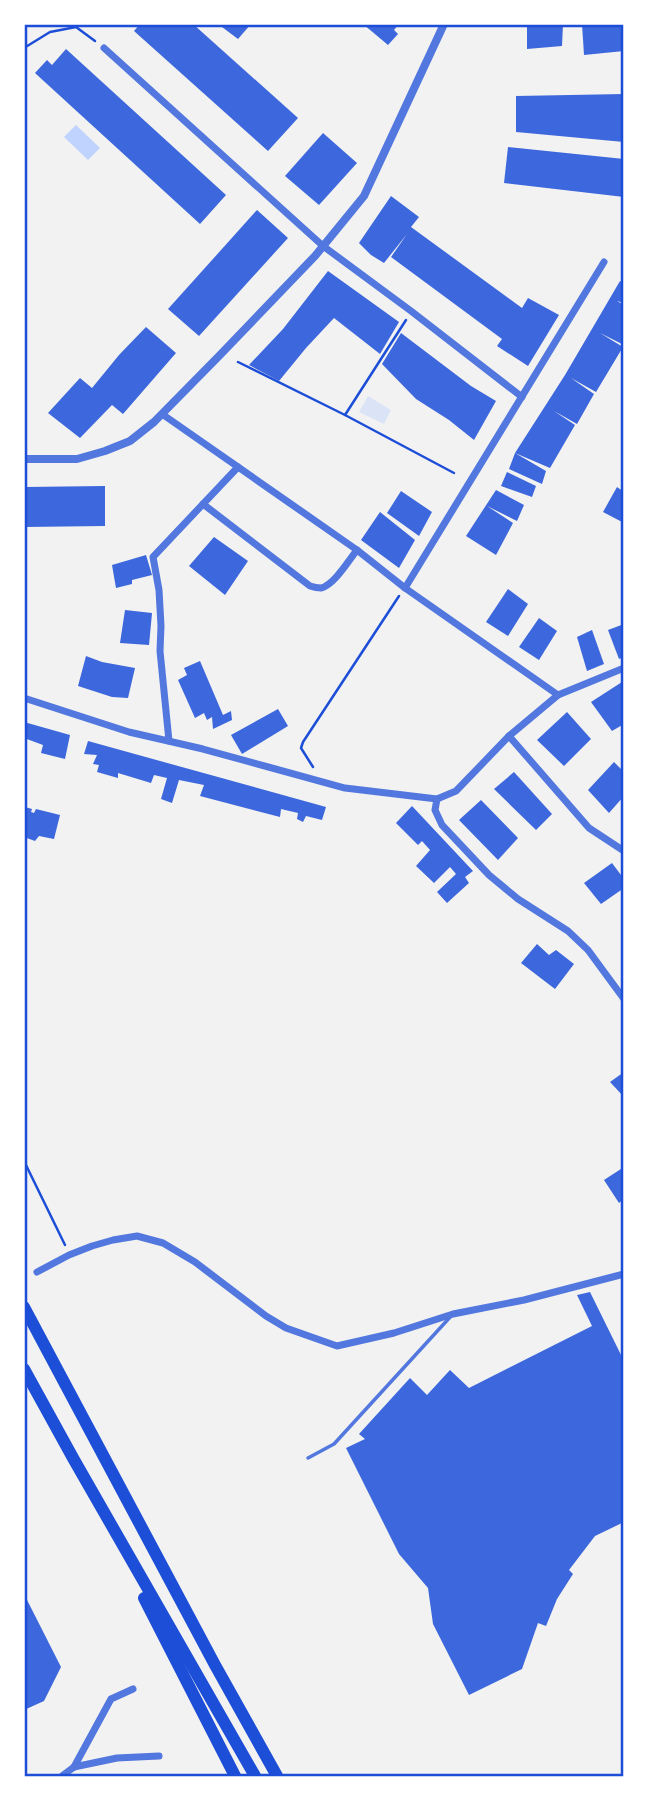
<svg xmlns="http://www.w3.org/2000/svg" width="648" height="1801" viewBox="0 0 648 1801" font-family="Georgia,serif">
<rect width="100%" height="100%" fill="#f2f2f2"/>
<!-- green -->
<polygon fill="#dbe4f7" points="368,396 391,410 384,424 359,412"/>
<!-- water -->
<polygon fill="#bfd3fe" points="76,125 100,148 88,160 64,137"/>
<!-- building -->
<g fill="#3d67dc">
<polygon points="140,24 193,24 298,118 268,151 134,31"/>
<polygon points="218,24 251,24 238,39"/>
<polygon points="363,24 399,24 394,30 398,34 388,45"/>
<polygon points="527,24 563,24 562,46 527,49"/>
<polygon points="582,24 624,24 624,51 584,55"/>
<polygon points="66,49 226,195 200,224 35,73 47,60 52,65"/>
<polygon points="624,94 624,142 516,132 516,96"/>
<polygon points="323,133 357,163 319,205 285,176"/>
<polygon points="508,147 624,159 624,197 504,183"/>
<polygon points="391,196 419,217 411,227 522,308 528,298 559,315 528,366 497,346 502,339 391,257 407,234 384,263 371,255 359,243"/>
<polygon points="257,210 288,238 199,336 168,309"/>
<polygon points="328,271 399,322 380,354 334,318 306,348 279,381 249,365 283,329"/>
<polygon points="620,281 624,283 624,303 617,301 624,305 624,345 600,333 623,347 596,392 571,378 594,394 577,424 554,411 575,425 550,468 515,453 546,471 542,484 509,469 515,453 565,375"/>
<polygon points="146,327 176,353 123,414 112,405 80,438 48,413 80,378 92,388 119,355"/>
<polygon points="401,333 471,386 496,401 474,440 449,420 416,399 382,364"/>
<polygon points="507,472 536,486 532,497 501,486"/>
<polygon points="105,486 105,526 24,527 24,487"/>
<polygon points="617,487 624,492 624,523 603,512"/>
<polygon points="496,490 524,505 517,521 487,506 513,523 496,555 466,536"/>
<polygon points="401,491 432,512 419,536 387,513"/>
<polygon points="380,512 415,540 399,568 361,540"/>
<polygon points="214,537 248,561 225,595 189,566"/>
<polygon points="146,555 152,575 132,580 132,584 116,588 112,565"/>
<polygon points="508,589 528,604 508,636 486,622"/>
<polygon points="125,610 152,613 149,645 120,643"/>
<polygon points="539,618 557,631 539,660 519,647"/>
<polygon points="624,624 624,657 619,659 608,630"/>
<polygon points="592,630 604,664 587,671 577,637"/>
<polygon points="86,656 102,662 135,668 128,698 112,697 78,686"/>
<polygon points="200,661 223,715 231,711 232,720 213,729 212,717 207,720 204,713 195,718 178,680 187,675 184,668"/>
<polygon points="622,682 624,684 624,724 612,731 591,702"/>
<polygon points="278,709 288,726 242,754 231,735"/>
<polygon points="567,712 591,739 564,766 537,740"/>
<polygon points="24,722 70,735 65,759 41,753 43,745 24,738"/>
<polygon points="88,741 326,807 322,820 306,816 303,822 297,819 298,813 281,809 280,817 200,796 204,785 179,780 172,803 161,799 167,778 154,775 151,783 118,773 118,778 97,772 99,765 93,764 97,755 84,754"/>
<polygon points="614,762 624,772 624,796 609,813 588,790"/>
<polygon points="514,772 552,814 536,830 494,789"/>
<polygon points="481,800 518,838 498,860 459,820"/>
<polygon points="412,806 473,871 465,877 469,883 447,903 437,892 456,874 450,867 434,883 416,866 430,850 422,841 418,845 396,823"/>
<polygon points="25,807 32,809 31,812 34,813 36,809 60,815 54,839 39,836 35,841 24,837"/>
<polygon points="612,863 624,879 624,888 601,904 584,883"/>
<polygon points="537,944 549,955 556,950 574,964 555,989 521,963"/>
<polygon points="624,1072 624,1097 610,1082"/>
<polygon points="624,1167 624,1199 619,1203 604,1180"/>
<polygon points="590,1292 624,1361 624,1522 595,1536 569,1570 573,1574 557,1599 546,1626 538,1623 522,1669 469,1695 433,1624 428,1588 399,1554 346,1448 365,1439 359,1434 410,1378 427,1395 450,1370 469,1388 592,1326 577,1295"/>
<polygon points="24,1594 61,1667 44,1701 24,1710"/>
</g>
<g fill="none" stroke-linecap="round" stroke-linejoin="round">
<!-- path -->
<g stroke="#1d4ed8" stroke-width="2.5">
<polyline points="24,48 50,32 76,27 95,41"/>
<polyline points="238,362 345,415 454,473"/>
<polyline points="345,415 406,320"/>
<polyline points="313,767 301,748 303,742 399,596"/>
<polyline points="24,1161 65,1245"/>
</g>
<!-- service -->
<g stroke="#5277de" stroke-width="3.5">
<polyline points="623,1250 624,1250"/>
<polyline points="308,1458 334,1444 452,1315"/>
</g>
<!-- minor -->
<g stroke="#5277de" stroke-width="7">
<polyline points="104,48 323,246 411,311 522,397"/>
<polyline points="162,414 357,550 405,588 558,695"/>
<path d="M 203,504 L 310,586 C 313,587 317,588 321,588 C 334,585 349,560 357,550"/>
<polyline points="405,588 604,262"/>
<polyline points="24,698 129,732 203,749 345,788 437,799 456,791 509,736 558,695 624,668"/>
<polyline points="509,736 589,828 624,851"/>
<polyline points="169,741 160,651 161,626 159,590 153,557 238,467"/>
<polyline points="437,799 435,810 442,825 489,875 518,899 568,931 588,950 624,999"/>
<polyline points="37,1272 69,1255 92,1246 113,1240 137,1236 163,1243 195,1262 266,1316 286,1328 337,1346 394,1333 453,1314 524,1300 624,1274"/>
<polyline points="74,1767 111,1699 133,1689"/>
<polyline points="62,1776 74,1767 117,1758 159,1756"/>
</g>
<!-- tertiary -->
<polyline stroke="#5277de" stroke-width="8" points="24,459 77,459 105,451 130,441 154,422 219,356 315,256 364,196 444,24"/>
<!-- motorway -->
<g stroke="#1d4ed8" stroke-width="12">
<polyline points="24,1307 215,1665 277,1776"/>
<polyline points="24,1369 73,1458 255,1776"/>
<polyline points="144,1598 235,1776"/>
</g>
</g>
<!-- border -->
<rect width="648" height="1801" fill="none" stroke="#ffffff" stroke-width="52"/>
<rect x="26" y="26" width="596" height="1749" fill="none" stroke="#1d4ed8" stroke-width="2.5"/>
</svg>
